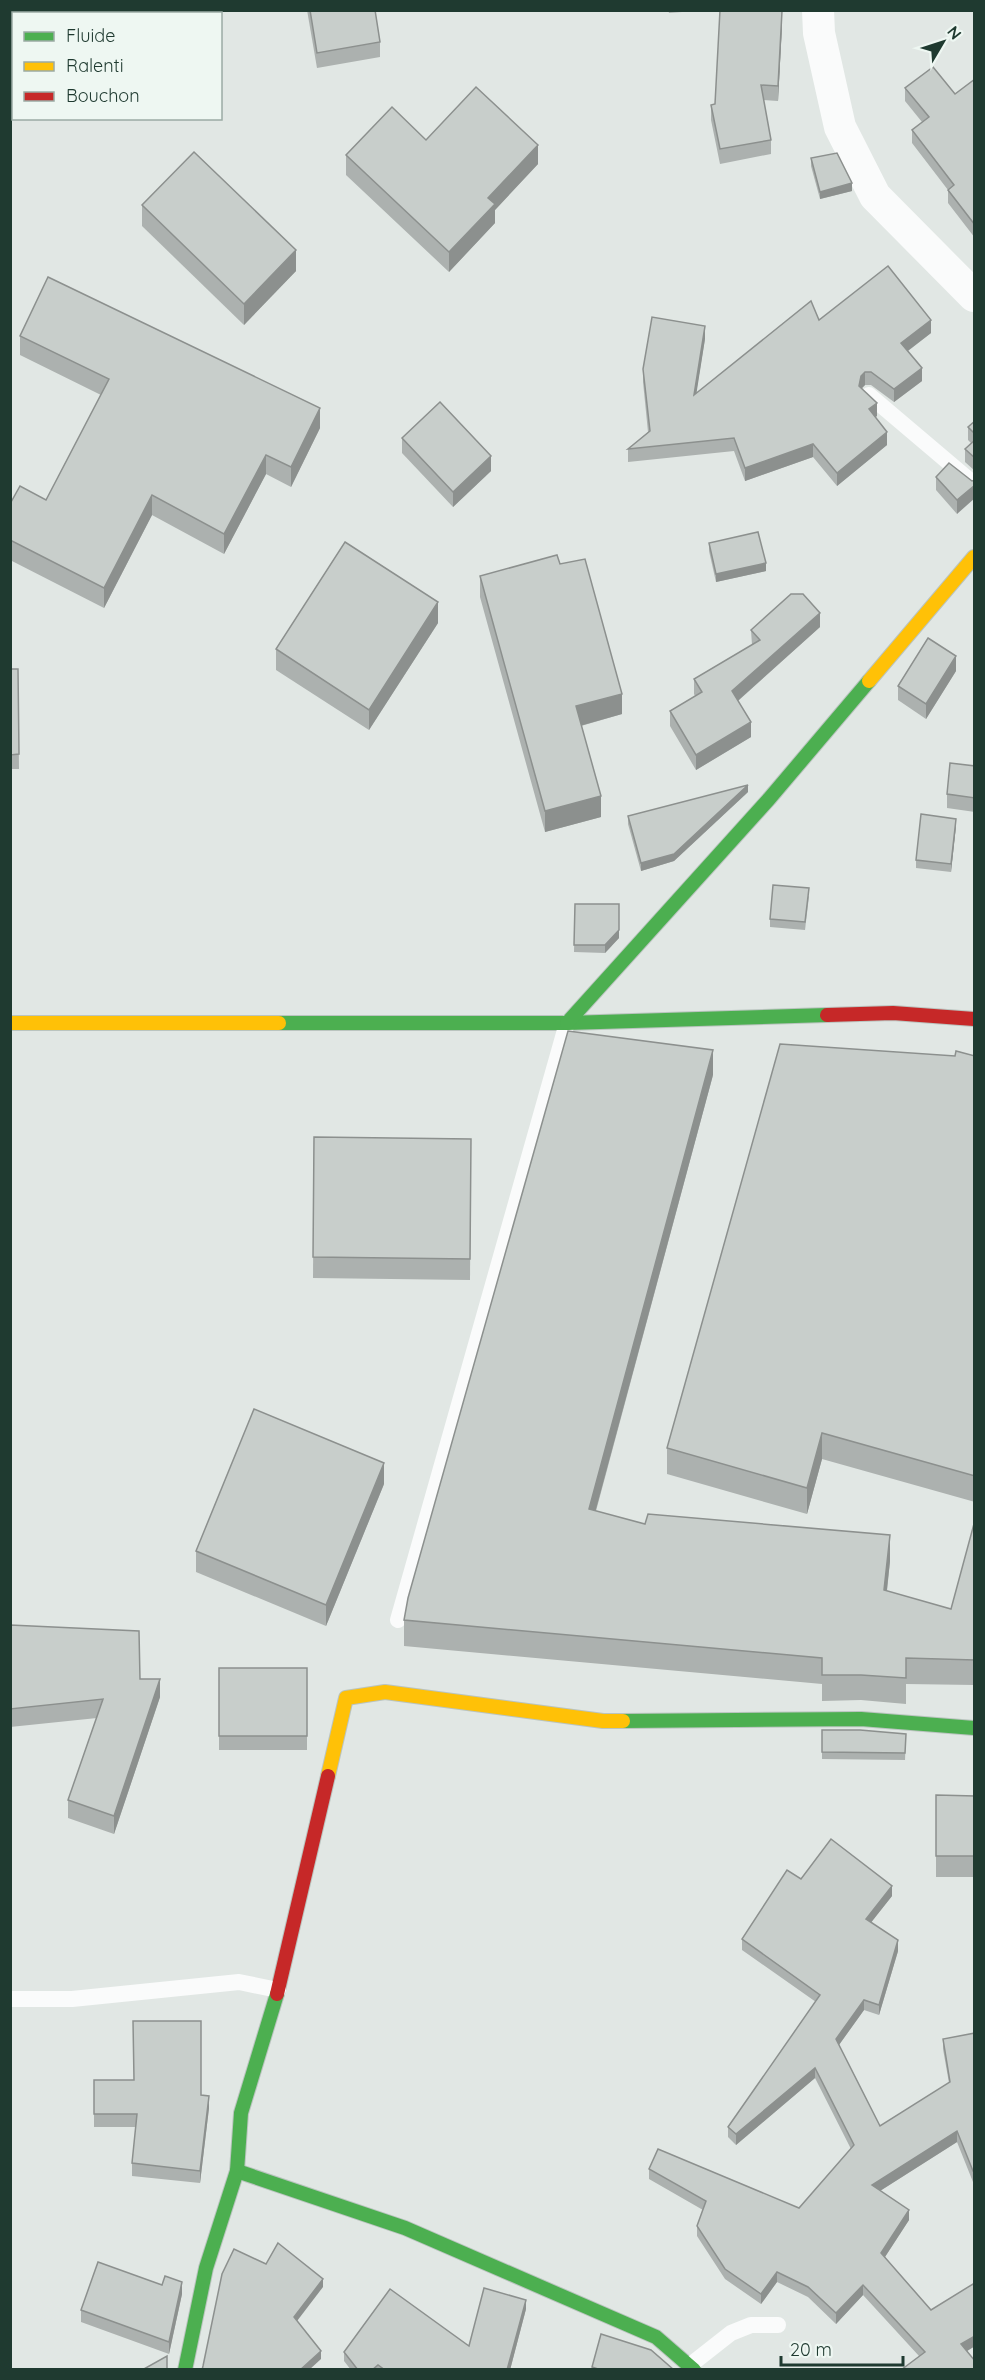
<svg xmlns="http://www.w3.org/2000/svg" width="985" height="2380" viewBox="0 0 985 2380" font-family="Quicksand,sans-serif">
<rect width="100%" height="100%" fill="#e1e7e4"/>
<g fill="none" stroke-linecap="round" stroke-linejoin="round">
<!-- fast casing -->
<g stroke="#bac4bf" stroke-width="16">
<g id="fast">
<polyline points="279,1023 567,1023 827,1015"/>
<polyline points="567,1023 769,799 869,681"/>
<polyline points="623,1721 861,1719 974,1728"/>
<polyline points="237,2171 405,2228 656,2337 694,2370"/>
<polyline points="185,2370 206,2268 237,2171 241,2113 277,1994"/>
</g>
</g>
<!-- slow casing -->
<g stroke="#bac4bf" stroke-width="16">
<g id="slow">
<polyline points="869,681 974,557"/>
<polyline points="10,1023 279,1023"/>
<polyline points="328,1776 346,1698 385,1692 603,1721 623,1721"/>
</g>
</g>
<!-- jam casing -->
<g stroke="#bac4bf" stroke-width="16">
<g id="jam">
<polyline points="827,1015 893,1013 974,1019"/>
<polyline points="277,1994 328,1776"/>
</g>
</g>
<!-- lane -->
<g stroke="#fafbfb" stroke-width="16">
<polyline points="869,395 974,484"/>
<polyline points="398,1620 567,1023"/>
<polyline points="10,1999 72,1999 239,1982 278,1990"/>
<polyline points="689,2366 731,2333 751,2325 778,2325"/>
</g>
<!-- street -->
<polyline stroke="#fafbfb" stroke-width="32" points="818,10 819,33 840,127 875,196 974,296"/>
<!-- fast -->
<use href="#fast" stroke="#4caf50" stroke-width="14"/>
<!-- slow -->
<use href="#slow" stroke="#ffc107" stroke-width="14"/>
<!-- jam -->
<use href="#jam" stroke="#c62828" stroke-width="14"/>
</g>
<!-- wall -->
<g fill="#acb1af">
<polygon points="82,10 150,10 142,14 83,14"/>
<polygon points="307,10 375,10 380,42 380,57 317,68"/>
<polygon points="668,10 708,10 669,13"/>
<polygon points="782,26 778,101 763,100 771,140 771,154 720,164 711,120 711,105 715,104"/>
<polygon points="975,79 975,238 948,203 948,190 912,143 912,130 922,122 905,101 905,88 955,94"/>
<polygon points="426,140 538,164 495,210 495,223 449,272 346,175 346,155"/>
<polygon points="811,158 852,191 820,199 811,166"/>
<polygon points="142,205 296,271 244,325 142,226"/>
<polygon points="819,320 931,333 908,351 922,381 894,402 871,385 865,385 862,388 877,416 875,417 887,445 837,486 813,457 745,481 734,451 628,462 628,449 648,432 643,382 643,369 705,339 696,393"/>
<polygon points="20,336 320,428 291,487 266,474 224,554 152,515 104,608 10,560 10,504 46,500 101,395 20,355"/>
<polygon points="975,421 975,471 965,462 965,449 971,443 968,440 968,427"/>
<polygon points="402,438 491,471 453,507 402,453"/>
<polygon points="936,477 972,481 957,514 936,490"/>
<polygon points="709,543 766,571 716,582 709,551"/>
<polygon points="560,564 622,714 581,726 601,817 545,832 480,597 480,576"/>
<polygon points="438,623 369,730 276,670 276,649"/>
<polygon points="820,627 738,701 751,737 696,770 670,726 670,711 695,696 694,694 694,679 752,645 751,630"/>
<polygon points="10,669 18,669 19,769 10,769"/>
<polygon points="956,671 926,719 898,700 898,686"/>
<polygon points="975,766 975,812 947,808 947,794"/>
<polygon points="748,792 674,861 641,871 628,824 628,816"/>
<polygon points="956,826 951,872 916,868 916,860"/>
<polygon points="809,896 805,930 770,927 770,919"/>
<polygon points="575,904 619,904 619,938 605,953 574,952"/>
<polygon points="955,1056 975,1056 975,1502 822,1459 807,1514 667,1474 667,1448"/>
<polygon points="713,1075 596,1511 645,1524 890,1561 887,1591 951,1609 975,1520 975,1685 906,1684 906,1704 861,1700 822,1701 822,1684 404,1646 404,1620"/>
<polygon points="314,1137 471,1139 470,1280 313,1278"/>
<polygon points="384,1484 326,1626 196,1572 196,1551"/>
<polygon points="10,1625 140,1679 160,1697 114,1834 68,1818 68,1800 97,1718 10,1727"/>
<rect x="219" y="1668" width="88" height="82"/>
<polygon points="822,1730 906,1734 905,1760 822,1759"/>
<polygon points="936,1795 975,1796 975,1877 936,1877"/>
<polygon points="801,1879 892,1896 871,1922 898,1951 879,2015 864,2010 839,2045 880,2126 949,2083 943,2049 943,2039 975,2033 973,2182 957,2142 880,2191 909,2220 885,2257 931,2310 975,2287 975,2346 966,2351 919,2356 863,2295 836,2324 808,2297 777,2282 761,2304 725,2279 697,2236 697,2226 703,2210 649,2179 649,2169 799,2208 851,2149 815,2078 736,2145 728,2137 728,2127 816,2002 742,1950 742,1939"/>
<polygon points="94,2080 201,2095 209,2108 200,2183 132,2176 132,2163 136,2127 94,2127"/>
<polygon points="182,2294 169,2354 81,2322 81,2310"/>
<polygon points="526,2309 510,2370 351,2370 344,2361 344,2352 469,2346"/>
</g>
<!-- shaded-wall -->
<g fill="#8c908e">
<polygon points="109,10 150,10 142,14 101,14"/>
<polygon points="782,11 782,26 778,101 778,86"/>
<polygon points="538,145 538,164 495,210 495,223 449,272 449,252 488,198"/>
<polygon points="852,183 852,191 820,199 820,192"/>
<polygon points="296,250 296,271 244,325 244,304"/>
<polygon points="931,320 931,333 901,356 901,343"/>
<polygon points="705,326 705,339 694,409 694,395"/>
<polygon points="922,368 922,381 894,402 894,389"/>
<polygon points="865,372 865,385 861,389 859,386 861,376"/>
<polygon points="877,403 877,416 869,422 869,409"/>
<polygon points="320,408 320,428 291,487 291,467"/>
<polygon points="887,432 887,445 837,486 837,473"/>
<polygon points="813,444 813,457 745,481 745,468"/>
<polygon points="266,455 266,474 224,554 224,534"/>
<polygon points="491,456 491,471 453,507 453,492"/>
<polygon points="975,485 975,498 957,514 957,500"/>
<polygon points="152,495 152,515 104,608 104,588"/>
<polygon points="766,563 766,571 716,582 716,574"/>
<polygon points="438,602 438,623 369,730 369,710"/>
<polygon points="820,613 820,627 732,706 732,691"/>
<polygon points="956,656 956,671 926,719 926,704"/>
<polygon points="622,694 622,714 576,727 576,706"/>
<polygon points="751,722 751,737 696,770 696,755"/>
<polygon points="748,785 748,792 674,861 641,871 641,863"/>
<polygon points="601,796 601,817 545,832 545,811"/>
<polygon points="956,819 956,826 951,872 951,864"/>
<polygon points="619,930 619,938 605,953 605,945"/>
<polygon points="713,1050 713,1075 589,1535 589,1509"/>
<polygon points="822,1433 822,1459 807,1514 807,1488"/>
<polygon points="384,1463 384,1484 326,1626 326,1605"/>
<polygon points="890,1535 890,1561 884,1616 884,1590"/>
<polygon points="160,1679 160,1697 114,1834 114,1816"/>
<polygon points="892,1886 892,1896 866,1929 866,1919"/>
<polygon points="898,1940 898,1951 879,2015 879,2005"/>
<polygon points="864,2000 864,2010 836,2049 836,2039"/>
<polygon points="815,2068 815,2078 736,2145 736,2134"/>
<polygon points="209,2096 209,2108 200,2183 200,2171"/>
<polygon points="957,2131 957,2142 872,2196 872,2185"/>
<polygon points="973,2171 975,2171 975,2181 973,2182"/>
<polygon points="909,2210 909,2220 881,2263 881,2253"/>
<polygon points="777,2272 777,2282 761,2304 761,2294"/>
<polygon points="323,2279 323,2287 294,2325 294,2317"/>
<polygon points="182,2282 182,2294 169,2354 169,2342"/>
<polygon points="863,2285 863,2295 836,2324 836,2313"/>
<polygon points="526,2300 526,2309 510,2370 507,2370"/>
<polygon points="975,2336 975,2346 961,2355 961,2344"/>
<polygon points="321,2351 321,2359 309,2370 300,2370"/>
</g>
<!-- building -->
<g fill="#c8cecb" stroke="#8c908e" stroke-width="1.5">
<polygon points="88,10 109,10 101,14 89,14"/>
<polygon points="310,10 375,10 380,42 317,53"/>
<polygon points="720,10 782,11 778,86 761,85 771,140 720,149 711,105 715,104"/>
<polygon points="933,67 955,94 975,79 975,225 948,190 954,185 912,130 929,117 905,88"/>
<polygon points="476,87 538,145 488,198 495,204 449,252 346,155 392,107 426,140"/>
<polygon points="194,152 296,250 244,304 142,205"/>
<polygon points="837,153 852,183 820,192 811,158"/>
<polygon points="888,266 931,320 901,343 922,368 894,389 871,372 865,372 861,376 859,386 877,403 869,409 887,432 837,473 813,444 745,468 734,438 628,449 650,431 643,369 652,317 705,326 694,395 811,301 819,320"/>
<polygon points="48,277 320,408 291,467 266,455 224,534 152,495 104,588 10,540 10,504 20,486 46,500 109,379 20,336"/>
<polygon points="440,402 491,456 453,492 402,438"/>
<polygon points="975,421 975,434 968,427"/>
<polygon points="975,440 975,458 965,449"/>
<polygon points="949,463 972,481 975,480 975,485 957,500 936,477"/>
<polygon points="758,532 766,563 716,574 709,543"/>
<polygon points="345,542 438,602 369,710 276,649"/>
<polygon points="557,555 560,564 585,559 622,694 576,706 601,796 545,811 480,576"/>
<polygon points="791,594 803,594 820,613 732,691 751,722 696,755 670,711 702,692 694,679 760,640 751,630"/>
<polygon points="928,638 956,656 926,704 898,686"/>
<polygon points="10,669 18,669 19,754 10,755"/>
<polygon points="950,763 975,766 975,798 947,794"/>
<polygon points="748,785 674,854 641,863 628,816"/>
<polygon points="921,814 956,819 951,864 916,860"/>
<polygon points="773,885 809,888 805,922 770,919"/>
<polygon points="575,904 619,904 619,930 605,945 574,945"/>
<polygon points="568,1031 713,1050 589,1509 645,1524 648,1514 890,1535 884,1590 951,1609 975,1520 975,1660 906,1658 906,1678 861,1675 822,1675 822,1658 404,1620 408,1598"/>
<polygon points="780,1044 955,1056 956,1051 975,1056 975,1476 822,1433 807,1488 667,1448"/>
<polygon points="314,1137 471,1139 470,1259 313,1257"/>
<polygon points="254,1409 384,1463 326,1605 196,1551"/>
<polygon points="10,1625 139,1631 140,1679 160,1679 114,1816 68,1800 103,1699 10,1709"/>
<rect x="219" y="1668" width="88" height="68"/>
<polygon points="822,1730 860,1730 906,1734 905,1753 822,1752"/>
<polygon points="936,1795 975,1796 975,1856 936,1856"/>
<polygon points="831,1839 892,1886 866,1919 898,1940 879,2005 864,2000 836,2039 880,2126 950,2082 943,2039 975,2033 975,2171 973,2171 957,2131 872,2185 909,2210 881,2253 931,2310 973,2284 975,2287 975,2336 961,2344 975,2361 975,2370 901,2370 925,2352 863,2285 836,2313 808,2287 777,2272 761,2294 725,2269 697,2226 706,2201 649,2169 658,2149 799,2208 854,2145 815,2068 736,2134 728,2127 820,1995 742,1939 787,1870 801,1879"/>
<polygon points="133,2021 201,2021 201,2095 209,2096 200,2171 132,2163 137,2114 94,2114 94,2080 134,2080"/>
<polygon points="278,2243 323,2279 294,2317 321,2351 300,2370 202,2370 203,2366 222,2274 234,2249 266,2264"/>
<polygon points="98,2262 162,2285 165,2276 182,2282 169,2342 81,2310"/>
<polygon points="484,2288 526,2300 507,2370 385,2370 378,2365 372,2370 358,2370 344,2352 390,2289 469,2346"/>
<polygon points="601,2334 651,2350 674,2370 601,2370 592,2367"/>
<polygon points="167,2356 167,2368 168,2370 142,2370"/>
</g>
<!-- border -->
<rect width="985" height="2380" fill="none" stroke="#1f3a30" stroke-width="24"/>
<!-- legend -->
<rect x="12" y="12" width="210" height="108" fill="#eef7f2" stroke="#9baba4" stroke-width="1.5"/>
<rect x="24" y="32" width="30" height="9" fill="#4caf50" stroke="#9baba4" stroke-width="1.5"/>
<text x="66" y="42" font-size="18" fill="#1f3a30">Fluide</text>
<rect x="24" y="62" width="30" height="9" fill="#ffc107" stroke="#9baba4" stroke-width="1.5"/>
<text x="66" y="72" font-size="18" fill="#1f3a30">Ralenti</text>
<rect x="24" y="92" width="30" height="9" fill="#c62828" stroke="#9baba4" stroke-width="1.5"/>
<text x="66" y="102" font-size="18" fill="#1f3a30">Bouchon</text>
<!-- north arrow -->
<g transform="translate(943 42) rotate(51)" stroke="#eef7f2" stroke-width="4.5" paint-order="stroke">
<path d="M0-4.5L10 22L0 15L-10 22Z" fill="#1f3a30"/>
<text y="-9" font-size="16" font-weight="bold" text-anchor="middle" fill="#1f3a30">N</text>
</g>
<!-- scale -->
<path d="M781 2356v9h122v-9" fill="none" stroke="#1f3a30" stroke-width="3"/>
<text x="790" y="2356" font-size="18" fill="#1f3a30" stroke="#eef7f2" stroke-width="4.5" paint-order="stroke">20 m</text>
</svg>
